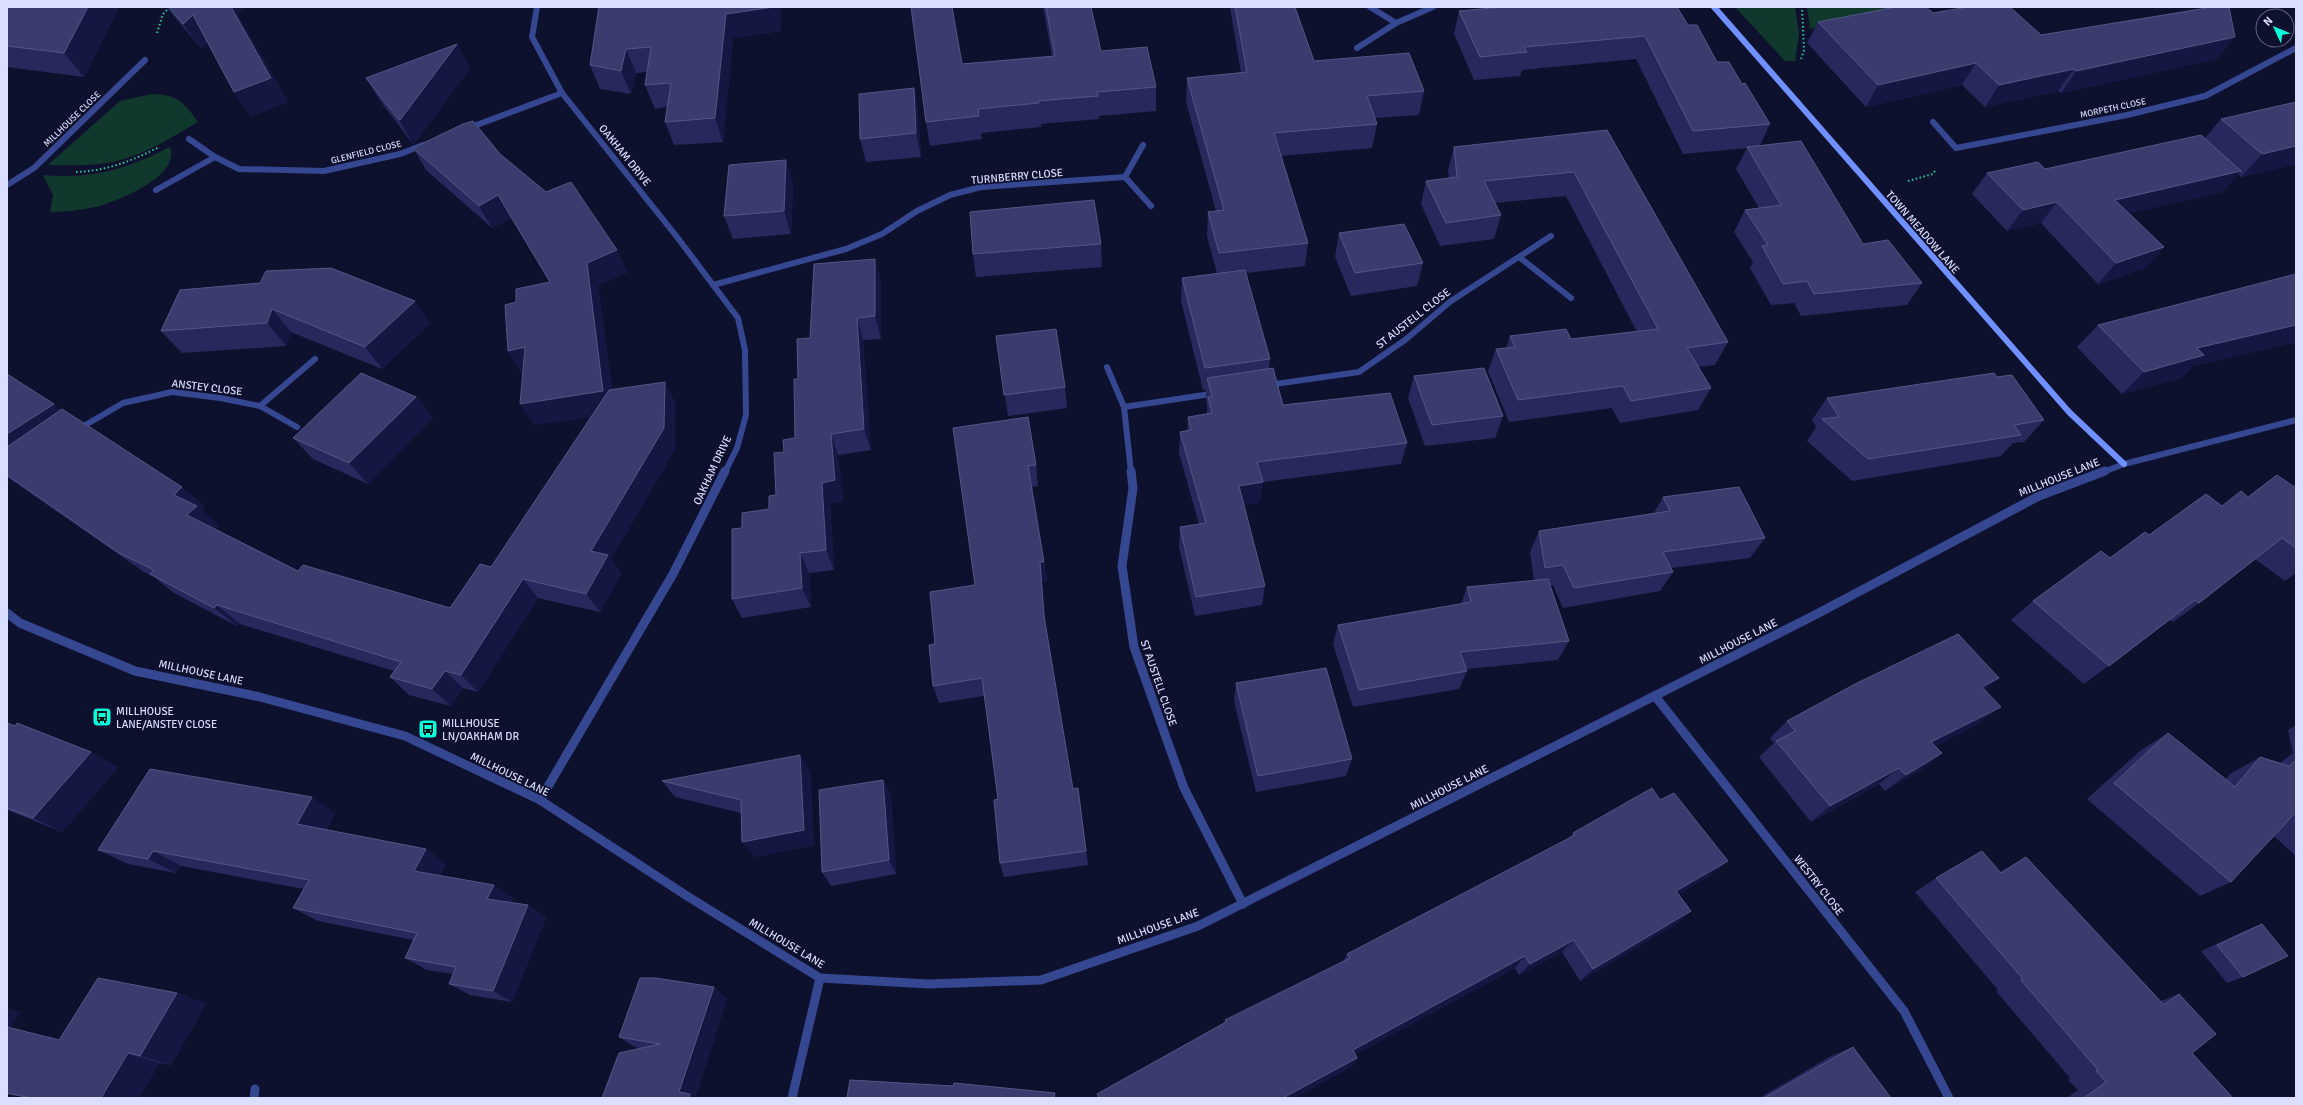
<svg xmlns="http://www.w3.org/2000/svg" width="2303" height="1105" viewBox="0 0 2303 1105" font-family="Signika,sans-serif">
<rect width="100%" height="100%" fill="#0e112d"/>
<!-- green -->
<g fill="#11382d">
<polygon points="1735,7 1795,7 1799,34 1795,61 1785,61"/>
<polygon points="1807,7 1898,7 1810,29"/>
<path d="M 152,94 C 178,95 183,101 198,122 C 167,140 137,160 100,164 C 83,166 66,165 48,165 L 120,101 Z"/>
<path d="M 170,147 C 181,176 118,201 96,207 C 80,210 66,212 50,212 L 53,195 L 43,175 C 94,179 124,170 170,147 Z"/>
</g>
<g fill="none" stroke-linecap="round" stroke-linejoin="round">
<!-- path -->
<g stroke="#24ca98" stroke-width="2" stroke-dasharray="1.5 2.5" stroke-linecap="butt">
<polyline points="157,33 163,14 170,7"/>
<polyline points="1801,59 1804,50 1802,7"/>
<path d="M 76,172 C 106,171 132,161 159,147"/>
<polyline points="1908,181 1933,174 1935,171"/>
</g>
<!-- street-far1 -->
<g stroke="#354790" stroke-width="6">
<polyline points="537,7 532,37 562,93 677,237 738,318 745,350 746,415 737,448 725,472"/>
<polyline points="1370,7 1396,23"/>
<polyline points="1357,48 1396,23 1433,7"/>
<polyline points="1933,122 1956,148 2127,115 2205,96 2296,48"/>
<polyline points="466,129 562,93"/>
<polyline points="189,139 215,157 239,169 324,171 400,154 423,145"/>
<polyline points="1125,177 1143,145"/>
<polyline points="7,185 34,168 145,60"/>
<polyline points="156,190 215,157"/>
<polyline points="1519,257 1571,298"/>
<polyline points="713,285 846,249 882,234 917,211 950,195 981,187 1125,177 1151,206"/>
<polyline points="1107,367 1124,407"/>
<polyline points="1268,385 1359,372 1405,340 1451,301 1551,236"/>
<polyline points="260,406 315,359"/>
<polyline points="77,430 123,403 172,392 220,398 260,406 297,427"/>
<polyline points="1131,472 1124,407 1217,393"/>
<polyline points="2103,472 2124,464 2296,420"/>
</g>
<!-- street -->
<g stroke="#354790" stroke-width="9">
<polyline points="1131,471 1133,488 1122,566 1134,647 1184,788 1243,904"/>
<polyline points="7,613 20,623 135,671 260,697 405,736 540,800 687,896 820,978 929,984 1041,980 1198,926 1813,616 2039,496 2105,471"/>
<polyline points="1655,696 1904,1011 1949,1098"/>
<polyline points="540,800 673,574 725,471"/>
<polyline points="254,1098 255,1089"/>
<polyline points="792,1098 820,978"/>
</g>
<!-- secondary -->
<polyline stroke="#7190ff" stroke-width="6" points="1714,7 2069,412 2124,464"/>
</g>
<!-- wall -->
<g fill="#27295c">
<polygon points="7,7 119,7 84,77 7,67"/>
<polygon points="166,7 244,7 237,14 288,102 251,116 234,92 207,42 201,48"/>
<polygon points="599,7 781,31 733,38 723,142 674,145 665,122 667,107 655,109 645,85 647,72 636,73 631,94 600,89 590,65"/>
<polygon points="1043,7 1091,7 1101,51 1156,87 1156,111 1099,116 1099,119 1041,124 1041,127 981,133 982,139 930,146 926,122 962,64 1052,56"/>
<polygon points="1230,7 1295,7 1314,61 1424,91 1419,115 1375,118 1377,124 1372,148 1281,156 1308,243 1305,266 1246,273 1270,359 1269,369 1283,405 1407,443 1401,464 1263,482 1260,502 1244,505 1265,586 1262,605 1195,616 1179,547 1180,527 1199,524 1179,453 1180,432 1187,430 1188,417 1207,414 1207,406 1206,400 1206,390 1203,390 1181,301 1182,278 1217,273 1207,236 1208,212 1216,211 1186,102 1187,78 1241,73"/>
<polygon points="1459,11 1688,25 1717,62 1742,84 1770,124 1760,145 1863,244 1922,283 1907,305 1801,316 1794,303 1771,305 1750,268 1753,262 1734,232 1745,210 1759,208 1736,169 1747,148 1683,154 1636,59 1522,70 1520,76 1474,80 1454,34"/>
<polygon points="1933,13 2041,35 2217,59 2061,93 2058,91 1985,107 1962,85 1866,107 1807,43 1818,22"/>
<polygon points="470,68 414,144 413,144 381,102 366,78"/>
<polygon points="914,88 918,112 921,157 866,162 860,139"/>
<polygon points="2296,102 2296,164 2241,177 2238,174 2222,192 2129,213 2164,247 2145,268 2098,284 2041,223 2007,231 1972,194 1987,173 2045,169 2205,138 2221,119"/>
<polygon points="1607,130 1728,342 1715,365 1698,367 1711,388 1698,410 1620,423 1612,408 1509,422 1488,371 1496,349 1506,348 1510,336 1571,339 1637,332 1566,196 1494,203 1501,215 1494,239 1440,246 1421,204 1426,181 1449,178 1448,170 1454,147"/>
<polygon points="413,148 500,154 628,272 598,285 612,390 665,382 675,403 675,449 611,559 621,574 600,612 538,598 478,692 463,688 451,706 409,695 390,677 394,671 240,624 237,626 174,593 154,577 144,572 7,477 7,374 61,410 182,487 205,507 202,510 219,526 215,530 298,571 450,608 491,567 592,416 534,425 523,372 521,372 508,351 516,302 550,282 511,218 492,228 426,170"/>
<polygon points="793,184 791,234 733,239 724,216"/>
<polygon points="1339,233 1423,263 1417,286 1351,296 1335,257"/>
<polygon points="1101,244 1102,267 976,277 973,254"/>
<polygon points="875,259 881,282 881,339 863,340 871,450 838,455 843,501 830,503 834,570 809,573 811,607 742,618 732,599 742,528 769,509 776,495 784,452 795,438 810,338"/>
<polygon points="180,290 430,323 382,369 291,332 286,346 182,353 161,331"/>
<polygon points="2098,325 2296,342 2193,366 2181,378 2122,394 2077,347"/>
<polygon points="996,336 1065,387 1067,408 1008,416"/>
<polygon points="1414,376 1503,416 1495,438 1425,446 1408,398"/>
<polygon points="1997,377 2044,420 2024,442 2013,443 2001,456 1852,481 1807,441 1816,427 1812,420 1827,398"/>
<polygon points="416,397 433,418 368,484 313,459 293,438"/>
<polygon points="1028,417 1036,465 1038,486 1032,487 1047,581 1042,582 1046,630 1073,789 1078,788 1088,865 1004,877 1000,863 998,799 984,696 939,703 933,686 935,644 975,585"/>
<polygon points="2296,488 2296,573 2285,581 2255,559 2199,603 2173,622 2170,620 2084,684 2011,620 2033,601 2149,535 2222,506 2248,497"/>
<polygon points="1663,497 1765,538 1750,558 1671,568 1673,572 1660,591 1563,608 1553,585 1550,585 1569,641 1558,660 1466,669 1467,671 1459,689 1353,707 1333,644 1338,625 1461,604 1467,587 1534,581 1530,552 1539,531 1654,513"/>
<polygon points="1236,683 1352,759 1346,776 1256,792 1234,701"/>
<polygon points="1985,690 1978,724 1935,746 1942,753 1921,770 1885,791 1879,784 1811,822 1759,757 1774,743 1770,738 1787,721"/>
<polygon points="7,723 118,767 62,832 7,810"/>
<polygon points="2296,725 2296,856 2274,836 2231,882 2200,896 2087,799 2141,750 2168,733 2226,779 2230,774 2260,757 2280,763 2293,753 2288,730"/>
<polygon points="810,771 814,845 754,857 741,813 675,797 662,781"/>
<polygon points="883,780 891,796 896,874 831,886 822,872"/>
<polygon points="335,813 326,830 426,849 446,864 440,876 494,885 513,898 511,903 528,905 546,918 512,1002 470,995 449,984 453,974 427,970 405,958 413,940 318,921 293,908 304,889 181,866 176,873 128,864 98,850"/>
<polygon points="1573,833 1711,875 1678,894 1691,911 1676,924 1580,981 1562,952 1519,975 1515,968 1356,1054 1357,1058 1351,1067 1294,1098 1098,1098 1097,1094 1225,1023 1225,1020 1343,962 1347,954 1568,839"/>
<polygon points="2026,857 2161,1001 2179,994 2192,1053 2233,1098 2067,1098 2078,1090 2068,1080 2070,1078 1996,991 1998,990 1915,892 1936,878 2000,872"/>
<polygon points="2262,924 2243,977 2227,983 2201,951 2245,931"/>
<polygon points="714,987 727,999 695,1097 602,1098 640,1048 635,1047 619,1037"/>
<polygon points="177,993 206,1004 171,1065 159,1063 139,1098 27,1098 7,1094 7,1008 20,1012 10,1028 59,1040"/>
<polygon points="1853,1047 1891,1098 1759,1098 1831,1056"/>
</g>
<!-- shaded-wall -->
<g fill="#151742">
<polygon points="88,7 119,7 84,77 64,53"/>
<polygon points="231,7 244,7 237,14 288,102 251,116 234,92"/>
<polygon points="774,7 782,7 781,31 733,38 723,142 715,118 726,14"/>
<polygon points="193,15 210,39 201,48 183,24"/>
<polygon points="2235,37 2217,59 2061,93 2076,71"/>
<polygon points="457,44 470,68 414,144 413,144 399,120"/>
<polygon points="626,49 636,73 631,94 621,71"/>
<polygon points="1976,63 1962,85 1866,107 1878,85"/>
<polygon points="2074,69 2058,91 1985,107 1999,85"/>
<polygon points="914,88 918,112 921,157 916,133"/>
<polygon points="2296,146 2296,164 2241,177 2262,154"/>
<polygon points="786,160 793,184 791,234 784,211"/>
<polygon points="2241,171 2222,192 2097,221 2115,200"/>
<polygon points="498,195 511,218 492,228 479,206"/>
<polygon points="2057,202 2041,223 2007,231 2023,210"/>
<polygon points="2164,247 2145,268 2098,284 2116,263"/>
<polygon points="617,250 628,272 598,285 615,412 534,425 520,404 587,263"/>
<polygon points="875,259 881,282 881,339 875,316"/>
<polygon points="415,301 430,323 382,369 365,347"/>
<polygon points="272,309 291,332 286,346 267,323"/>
<polygon points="857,318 863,340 871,450 864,429"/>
<polygon points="2296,325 2296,342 2193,366 2181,378 2122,394 2144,372 2197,348"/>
<polygon points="525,347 539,368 521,372 508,351"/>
<polygon points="665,382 675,403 675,449 611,559 621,574 600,612 586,594 591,551"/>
<polygon points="416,397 433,418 368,484 349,463"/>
<polygon points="54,404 77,425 7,471 7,434"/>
<polygon points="831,434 838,455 843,501 830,503 834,570 826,550 822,483"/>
<polygon points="1263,482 1260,502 1237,506 1239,486"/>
<polygon points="182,487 205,507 202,510 219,526 209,535 187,515 174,495"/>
<polygon points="800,553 809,573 811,607 802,588"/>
<polygon points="1040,562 1044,562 1047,581 1042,582 1047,635 1044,616"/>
<polygon points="523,579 538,598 478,692 461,675"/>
<polygon points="217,605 240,624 237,626 214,608"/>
<polygon points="445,671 463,688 451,706 432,689"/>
<polygon points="1999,678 1977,696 1982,687"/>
<polygon points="2001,707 1978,724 1911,758 1931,742"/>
<polygon points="91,752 118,767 62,832 33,818"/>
<polygon points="1942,753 1921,770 1885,791 1906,775"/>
<polygon points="800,755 810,771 814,845 754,857 742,842"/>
<polygon points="1899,768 1879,784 1811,822 1830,806"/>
<polygon points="883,780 891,796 896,874 889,860"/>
<polygon points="312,797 335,813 320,839 297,824"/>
<polygon points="426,849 446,864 435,885 414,871"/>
<polygon points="153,851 181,866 176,873 148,859"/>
<polygon points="1728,861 1711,875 1661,904 1676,891"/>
<polygon points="494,885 513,898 506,912 487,899"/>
<polygon points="528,905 546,918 512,1002 493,991"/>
<polygon points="1691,911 1676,924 1580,981 1593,969"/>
<polygon points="1574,940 1562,952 1519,975 1530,964"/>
<polygon points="1525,956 1515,968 1347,1059 1353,1050"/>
<polygon points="714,987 727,999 695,1097 697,1098 689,1098 679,1092"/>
<polygon points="177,993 206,1004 171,1065 140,1056"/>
<polygon points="7,1008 20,1012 10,1030 7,1029"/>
<polygon points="128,1053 159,1063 139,1098 101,1098"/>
<polygon points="1357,1058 1351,1067 1294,1098 1283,1098"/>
</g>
<!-- building -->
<g fill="#3a3c6e" stroke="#535684">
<polygon points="7,7 88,7 64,53 7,46"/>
<polygon points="169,7 231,7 271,78 234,92 193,15 183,24"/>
<polygon points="599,7 774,7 726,14 715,118 665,122 671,83 645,85 651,47 626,49 621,71 590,65"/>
<polygon points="911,7 952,7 962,64 1055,56 1046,7 1091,7 1101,51 1147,47 1156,87 1097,92 1098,96 1038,101 1039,103 978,109 979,116 926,122"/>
<polygon points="1235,7 1295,7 1314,61 1409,53 1424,91 1367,96 1377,124 1274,133 1308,243 1219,253 1208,212 1224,210 1187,78 1247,72"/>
<polygon points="1502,7 1677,7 1688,25 1697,25 1717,62 1729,62 1742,84 1745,83 1770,124 1693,131 1645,36 1524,47 1527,52 1480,57 1459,11"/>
<polygon points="1896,7 1926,7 1933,13 1968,7 2010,7 2041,35 2213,7 2229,7 2235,37 2076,71 2074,69 1999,85 1976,63 1878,85 1818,22"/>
<polygon points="457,44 400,120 399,120 366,78"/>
<polygon points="914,88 916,133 860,139 859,94"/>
<polygon points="2296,102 2296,146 2262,154 2221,119"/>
<polygon points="473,121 500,154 546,192 571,182 617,250 587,263 603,391 520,404 525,347 508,351 505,305 516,302 516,289 550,282 498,195 479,206 413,148 463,124"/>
<polygon points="1607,130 1728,342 1687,348 1711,388 1631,401 1623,386 1518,400 1496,349 1515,347 1510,336 1566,329 1571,339 1658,329 1574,172 1484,181 1501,215 1446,223 1426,181 1457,177 1454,147"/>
<polygon points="2201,135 2241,171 2115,200 2164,247 2116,263 2057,202 2023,210 1987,173 2038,162 2045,169"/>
<polygon points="1801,141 1863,244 1888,240 1922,283 1814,294 1807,281 1783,284 1762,246 1768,245 1745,210 1781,205 1747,147"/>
<polygon points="786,160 784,211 724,216 729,165"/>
<polygon points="1094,200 1101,244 973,254 970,212"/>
<polygon points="1404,224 1423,263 1355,273 1339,233"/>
<polygon points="875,259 875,316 857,318 864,429 831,434 835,480 822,483 826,550 800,553 802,588 732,599 732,529 742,528 742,513 769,509 769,496 776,495 774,453 784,452 783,440 795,438 794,379 798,379 797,339 810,338 814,264"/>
<polygon points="331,268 415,301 365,347 272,309 267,323 161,331 180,290 260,283 266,271"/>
<polygon points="1245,270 1270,359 1205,368 1182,278"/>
<polygon points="2296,274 2296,325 2197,348 2204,355 2144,372 2098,325"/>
<polygon points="1056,329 1065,387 1004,395 996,336"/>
<polygon points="1273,368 1283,405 1390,393 1407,443 1257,462 1263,482 1239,486 1265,586 1196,597 1180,527 1206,523 1180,432 1191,430 1188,417 1212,413 1208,397 1212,397 1207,378"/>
<polygon points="1484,368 1503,416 1432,425 1414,376"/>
<polygon points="361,373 416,397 349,463 293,438"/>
<polygon points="1994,373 1997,377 2012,375 2044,420 2014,425 2021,435 1868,459 1822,419 1839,417 1827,398"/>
<polygon points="7,374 54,404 7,434"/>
<polygon points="665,382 664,428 591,551 608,555 586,594 523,579 461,675 445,671 432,689 390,677 401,662 217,605 214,608 150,574 154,570 119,553 7,475 7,447 62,409 182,487 174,495 197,506 187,515 298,571 303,565 450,608 480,564 491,567 609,390"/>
<polygon points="1028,417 1036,465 1028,466 1044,562 1040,562 1044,616 1073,789 1078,788 1086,851 1000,863 994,800 998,799 982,678 933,686 929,645 935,644 930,592 975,585 953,428"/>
<polygon points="2277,475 2296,488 2296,548 2282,538 2199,603 2195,600 2109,666 2033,601 2101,551 2110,558 2145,532 2149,535 2206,494 2222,506 2241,491 2248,497"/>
<polygon points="1739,487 1765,538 1663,552 1673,572 1574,588 1563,565 1545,568 1539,531 1670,511 1663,497"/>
<polygon points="1548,579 1569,641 1460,652 1467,671 1359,690 1338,625 1471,602 1467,587"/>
<polygon points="1958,634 1999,678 1982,687 2001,707 1931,742 1942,753 1906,775 1899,768 1830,806 1776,741 1795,731 1787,721 1855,684"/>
<polygon points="1326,668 1352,759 1258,776 1236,683"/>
<polygon points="7,723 15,726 17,723 91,752 33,818 7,808"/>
<polygon points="2168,733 2235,787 2260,757 2289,766 2296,760 2296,812 2231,882 2114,783"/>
<polygon points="800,755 804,830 742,842 741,800 662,781"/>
<polygon points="150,769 312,797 297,824 426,849 414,871 494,885 487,899 528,905 493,991 449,984 456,967 405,958 417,933 293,908 309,880 153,851 148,859 98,850"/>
<polygon points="883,780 889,860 822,872 819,790"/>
<polygon points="1652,788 1660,800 1674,793 1728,861 1676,891 1691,911 1593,969 1574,940 1530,964 1525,956 1353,1050 1357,1058 1283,1098 1099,1098 1097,1094 1226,1022 1225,1020 1350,958 1347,954 1575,835 1573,833"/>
<polygon points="1982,851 2001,873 2026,857 2164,1005 2179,994 2216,1034 2192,1053 2233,1098 2084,1098 2106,1082 2096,1071 2098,1070 2021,980 2023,979 1936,878"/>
<polygon points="2262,924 2288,956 2243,977 2217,945"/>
<polygon points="98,978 177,993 140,1056 128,1053 101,1098 31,1098 7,1093 7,1027 59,1040"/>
<polygon points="640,978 656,978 714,987 679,1092 690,1094 689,1098 602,1098 619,1053 660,1044 619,1037"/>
<polygon points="1853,1047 1891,1098 1764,1098"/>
<polygon points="850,1080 953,1086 954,1083 1055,1093 1054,1098 847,1098"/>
</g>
<!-- icons -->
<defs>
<g id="bus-square" transform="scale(1)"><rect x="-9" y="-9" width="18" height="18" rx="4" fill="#06ffdc" stroke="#0e112d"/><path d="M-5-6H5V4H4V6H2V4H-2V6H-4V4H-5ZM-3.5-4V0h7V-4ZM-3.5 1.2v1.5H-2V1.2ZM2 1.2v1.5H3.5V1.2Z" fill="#111"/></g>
</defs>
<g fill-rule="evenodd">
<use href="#bus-square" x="102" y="717"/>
<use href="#bus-square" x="428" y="729"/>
</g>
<g text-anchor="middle" stroke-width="3.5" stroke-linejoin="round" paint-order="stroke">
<!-- far-street labels -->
<g font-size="9" fill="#dadfff" stroke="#0e112d">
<text transform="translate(2113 108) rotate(-12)" y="3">MORPETH CLOSE</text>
<text transform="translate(72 119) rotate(-44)" y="3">MILLHOUSE CLOSE</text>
<text transform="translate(366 152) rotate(-14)" y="3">GLENFIELD CLOSE</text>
</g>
<!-- street labels -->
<g font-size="11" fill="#dadfff" stroke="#0e112d">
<text transform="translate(625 155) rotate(51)" y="4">OAKHAM DRIVE</text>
<text transform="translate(1017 176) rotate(-5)" y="4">TURNBERRY CLOSE</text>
<text transform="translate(1923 232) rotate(49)" y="4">TOWN MEADOW LANE</text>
<text transform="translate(1413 318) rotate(-38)" y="4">ST AUSTELL CLOSE</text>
<text transform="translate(207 387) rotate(7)" y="4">ANSTEY CLOSE</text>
<text transform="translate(712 470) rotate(-65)" y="4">OAKHAM DRIVE</text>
<text transform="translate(2059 477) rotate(-22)" y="4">MILLHOUSE LANE</text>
<text transform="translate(1738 641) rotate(-27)" y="4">MILLHOUSE LANE</text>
<text transform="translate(201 672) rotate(12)" y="4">MILLHOUSE LANE</text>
<text transform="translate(1159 683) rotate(71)" y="4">ST AUSTELL CLOSE</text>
<text transform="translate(510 774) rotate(26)" y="4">MILLHOUSE LANE</text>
<text transform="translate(1449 787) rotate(-27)" y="4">MILLHOUSE LANE</text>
<text transform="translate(1819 885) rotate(52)" y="4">WESTRY CLOSE</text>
<text transform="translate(1158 926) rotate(-20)" y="4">MILLHOUSE LANE</text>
<text transform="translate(787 943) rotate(31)" y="4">MILLHOUSE LANE</text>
</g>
<!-- poi labels -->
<g font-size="11" fill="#dadfff" stroke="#0e112d" text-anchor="start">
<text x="116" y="715">MILLHOUSE<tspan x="116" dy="13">LANE/ANSTEY CLOSE</tspan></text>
<text x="442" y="727">MILLHOUSE<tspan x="442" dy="13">LN/OAKHAM DR</tspan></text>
</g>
</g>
<!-- border -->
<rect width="2303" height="1105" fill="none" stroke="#dadfff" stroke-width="16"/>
<!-- north arrow -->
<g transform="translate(2275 28) rotate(314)"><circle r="19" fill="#0e112d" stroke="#606381"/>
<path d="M0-3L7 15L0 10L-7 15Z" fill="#06ffdc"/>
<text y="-6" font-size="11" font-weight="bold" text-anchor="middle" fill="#dadfff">N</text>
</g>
</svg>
